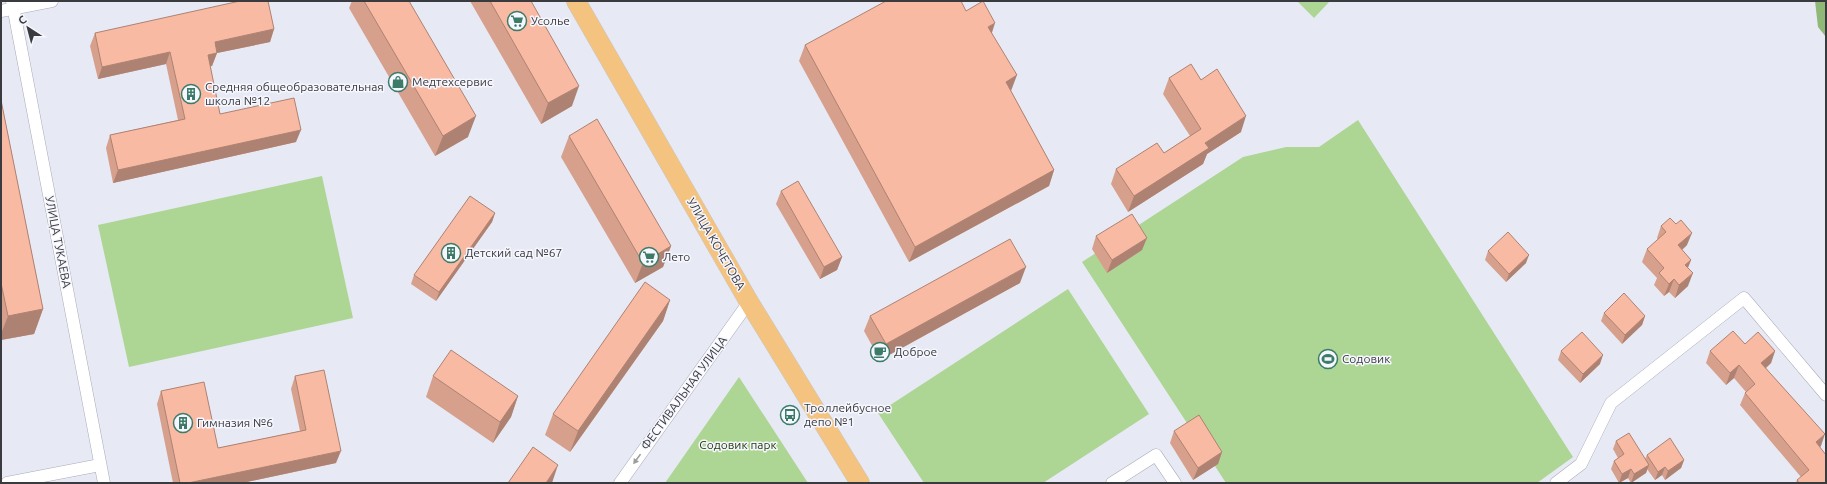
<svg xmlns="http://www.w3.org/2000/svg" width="1827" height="484" viewBox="0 0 1827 484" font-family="Ubuntu,sans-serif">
<rect width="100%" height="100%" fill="#e7eaf5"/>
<!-- green -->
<g fill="#add594">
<polygon points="1297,1 1330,1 1314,18"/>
<polygon points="1358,120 1573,457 1537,483 1226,483 1082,262 1243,157 1286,147 1319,147"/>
<polygon points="322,176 353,318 129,367 98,225"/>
<polygon points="1068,289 1149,414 1043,483 924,483 878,413"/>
<polygon points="739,377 808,483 665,483"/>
</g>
<!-- forest -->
<polygon fill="#90b877" points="1815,1 1826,1 1826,37 1818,27"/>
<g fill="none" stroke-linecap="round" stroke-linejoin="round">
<!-- street casing -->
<g stroke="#a9abb6" stroke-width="13">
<g id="street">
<polyline points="12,1 104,483"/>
<polyline points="1,11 52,1"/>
<polyline points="7,483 100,465"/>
<polyline points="620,483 749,302"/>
<polyline points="1112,483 1156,455 1175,483"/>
<polyline points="1556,483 1581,464 1611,403 1744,298 1826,395"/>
</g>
</g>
<!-- primary casing -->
<g stroke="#c8c8c9" stroke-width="20">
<polyline id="primary" points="576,1 749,302 860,483"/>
</g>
<!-- street -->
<use href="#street" stroke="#fff" stroke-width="12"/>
<!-- primary -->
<use href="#primary" stroke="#f4c380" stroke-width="19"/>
</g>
<!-- wall -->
<g fill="#d6a08c">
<polygon points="352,1 409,1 468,137 435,156 349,8"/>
<polygon points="470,1 531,1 572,106 541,124"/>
<polygon points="966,11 992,33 1011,91 1054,170 1049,186 909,262 799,61 805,45"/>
<polygon points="274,29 270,42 217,53 212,66 210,66 220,114 296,142 113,183 106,148 110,135 178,120 166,64 98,79 90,46 95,33"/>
<polygon points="1169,78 1201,80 1241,132 1207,154 1203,164 1128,212 1111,184 1116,169 1164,153 1190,136 1163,94"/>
<polygon points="1,100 43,309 34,334 1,340"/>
<polygon points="569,136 671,246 663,267 635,283 561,157"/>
<polygon points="781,191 842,257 837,270 820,279 776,204"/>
<polygon points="495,213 492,222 436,301 411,284 414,275"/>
<polygon points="1661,226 1687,245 1682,250 1691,260 1688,268 1688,286 1675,298 1669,292 1664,296 1654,285 1657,278 1642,262 1647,249 1658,240 1657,238"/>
<polygon points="1096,236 1142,250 1107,273 1092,249"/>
<polygon points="1488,251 1526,263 1506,282 1485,260"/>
<polygon points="1020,283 880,360 864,331 870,316"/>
<polygon points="670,300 663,321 570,452 545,435 553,414"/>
<polygon points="1604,313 1645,316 1642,325 1622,344 1601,321"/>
<polygon points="1745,344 1775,351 1771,363 1766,368 1821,446 1820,447 1826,483 1796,483 1797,480 1801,477 1740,405 1745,393 1746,392 1734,378 1726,385 1706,363 1710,351"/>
<polygon points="1561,351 1600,364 1580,383 1558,360"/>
<polygon points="295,376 336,463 242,483 173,483 157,404 161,391 218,448 300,431 291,389"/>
<polygon points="433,376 518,396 511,417 493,443 426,397"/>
<polygon points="1174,431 1222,452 1218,464 1193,480 1170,443"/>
<polygon points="1616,441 1645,459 1647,455 1684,460 1681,468 1665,480 1662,475 1655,480 1647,469 1646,473 1631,483 1628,478 1619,483 1611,469 1614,461 1618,458 1613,449"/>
</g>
<!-- shaded-wall -->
<g fill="#ae8272">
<polygon points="995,23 990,39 988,27"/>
<polygon points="274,29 270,42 217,53 212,66 203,68 208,55 215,42"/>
<polygon points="170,52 166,64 98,79 102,67"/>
<polygon points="1017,75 1011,91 1006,82"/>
<polygon points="579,86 572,106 541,124 548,103"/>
<polygon points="476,116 468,137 435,156 443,136"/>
<polygon points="1246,116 1241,132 1207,154 1203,164 1128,212 1134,196 1205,143"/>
<polygon points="301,130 296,142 113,183 118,170"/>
<polygon points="1054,170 1049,186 909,262 915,247"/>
<polygon points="495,213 492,222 436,301 439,292"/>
<polygon points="1692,233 1687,245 1673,258 1678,245"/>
<polygon points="1147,238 1142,250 1107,273 1112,260"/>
<polygon points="671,246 663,267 635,283 643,263"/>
<polygon points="1529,255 1526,263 1506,282 1509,274"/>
<polygon points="842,257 837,270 820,279 824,267"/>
<polygon points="1691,260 1686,272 1685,265"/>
<polygon points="1026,267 1020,283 880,360 886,344"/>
<polygon points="1693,273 1688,286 1675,298 1679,285"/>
<polygon points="1674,279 1669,292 1664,296 1669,284"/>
<polygon points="670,300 663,321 570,452 578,431"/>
<polygon points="43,309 34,334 1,340 1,334 8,316"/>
<polygon points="1645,316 1642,325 1622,344 1625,335"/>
<polygon points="1775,351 1771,363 1757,376 1761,363"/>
<polygon points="1603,355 1600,364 1580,383 1583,374"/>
<polygon points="1739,365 1734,378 1726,385 1730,373"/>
<polygon points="518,396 511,417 493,443 500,422"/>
<polygon points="1825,434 1821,446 1811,454 1816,442"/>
<polygon points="341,451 336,463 242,483 188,483"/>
<polygon points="1222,452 1218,464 1193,480 1198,468"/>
<polygon points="1684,460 1681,468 1665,480 1668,471"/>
<polygon points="558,465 552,483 546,483"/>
<polygon points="1649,465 1646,473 1631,483 1634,474"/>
<polygon points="1665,467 1662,475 1655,480 1658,472"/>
<polygon points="1631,469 1628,478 1619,483 1622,474"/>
</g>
<!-- building -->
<g fill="#f9baa3" stroke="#ae8272">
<polygon points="240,1 268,1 274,29 215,42 217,53 208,55 220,114 294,98 301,130 118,170 110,135 185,119 170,52 102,67 95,33"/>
<polygon points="364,1 409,1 476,116 443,136"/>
<polygon points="490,1 531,1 579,86 548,103"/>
<polygon points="886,1 961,1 966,11 983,1 995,23 988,27 1017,75 1006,82 1054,170 915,247 805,45"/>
<polygon points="1191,64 1201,80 1217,69 1246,116 1205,143 1209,148 1134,196 1116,169 1157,143 1164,153 1201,129 1169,78"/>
<polygon points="1,100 43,309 8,316 1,283"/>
<polygon points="597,119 671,246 643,263 569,136"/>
<polygon points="798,181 842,257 824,267 781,191"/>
<polygon points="470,196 495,213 439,292 414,275"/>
<polygon points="1132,214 1147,238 1112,260 1096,236"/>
<polygon points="1670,218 1676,224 1681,220 1692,233 1678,245 1691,260 1685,265 1693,273 1679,285 1674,279 1669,284 1659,273 1664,268 1647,249 1666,232 1661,226"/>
<polygon points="1508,232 1529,255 1509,274 1488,251"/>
<polygon points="1010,239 1026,267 886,344 870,316"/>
<polygon points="645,282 670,300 578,431 553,414"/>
<polygon points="1624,293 1645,316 1625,335 1604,313"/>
<polygon points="1733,331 1745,344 1758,332 1775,351 1761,363 1825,434 1816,442 1826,455 1826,483 1799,483 1797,480 1809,470 1745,393 1755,384 1739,365 1730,373 1710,351"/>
<polygon points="1582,332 1603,355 1583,374 1561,351"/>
<polygon points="451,350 518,396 500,422 433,376"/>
<polygon points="324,370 341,451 188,483 180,483 161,391 204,382 218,448 306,430 295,376"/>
<polygon points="1199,415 1222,452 1198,468 1174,431"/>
<polygon points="1629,433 1649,465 1634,474 1631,469 1622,474 1614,461 1624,454 1616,441"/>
<polygon points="1670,438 1684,460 1668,471 1665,467 1658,472 1647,455"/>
<polygon points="533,447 558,465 546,483 508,483"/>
</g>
<!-- one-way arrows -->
<defs><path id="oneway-solid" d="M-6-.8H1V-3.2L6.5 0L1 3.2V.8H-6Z"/></defs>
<use fill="#9c9d9f" href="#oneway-solid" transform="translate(637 459) rotate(126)"/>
<!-- icons -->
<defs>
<g id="supermarket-ring" transform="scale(1)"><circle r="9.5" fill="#f6f7fe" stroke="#3c7b68" stroke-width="1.5"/><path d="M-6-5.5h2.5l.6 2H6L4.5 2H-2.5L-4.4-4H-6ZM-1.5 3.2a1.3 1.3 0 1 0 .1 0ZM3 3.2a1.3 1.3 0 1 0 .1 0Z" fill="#3c7b68"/></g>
<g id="shop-ring" transform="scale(1)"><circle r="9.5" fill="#f6f7fe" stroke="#3c7b68" stroke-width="1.5"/><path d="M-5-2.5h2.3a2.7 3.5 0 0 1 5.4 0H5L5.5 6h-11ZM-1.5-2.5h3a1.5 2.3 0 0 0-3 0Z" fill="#3c7b68"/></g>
<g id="building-ring" transform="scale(1)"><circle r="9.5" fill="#f6f7fe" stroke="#3c7b68" stroke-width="1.5"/><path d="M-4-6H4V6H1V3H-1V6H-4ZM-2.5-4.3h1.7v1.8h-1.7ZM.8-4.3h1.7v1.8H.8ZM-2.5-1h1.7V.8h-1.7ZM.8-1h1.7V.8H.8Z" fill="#3c7b68"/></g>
<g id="cafe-ring" transform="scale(1)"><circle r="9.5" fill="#f6f7fe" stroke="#3c7b68" stroke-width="1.5"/><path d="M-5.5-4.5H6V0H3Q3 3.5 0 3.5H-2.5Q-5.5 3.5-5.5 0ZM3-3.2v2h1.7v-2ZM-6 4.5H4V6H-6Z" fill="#3c7b68"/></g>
<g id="stadium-ring" transform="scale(1)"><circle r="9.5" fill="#f6f7fe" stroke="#3c7b68" stroke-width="1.5"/><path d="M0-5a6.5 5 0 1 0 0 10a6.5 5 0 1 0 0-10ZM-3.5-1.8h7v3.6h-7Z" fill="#3c7b68"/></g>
<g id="bus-ring" transform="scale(1)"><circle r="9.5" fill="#f6f7fe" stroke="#3c7b68" stroke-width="1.5"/><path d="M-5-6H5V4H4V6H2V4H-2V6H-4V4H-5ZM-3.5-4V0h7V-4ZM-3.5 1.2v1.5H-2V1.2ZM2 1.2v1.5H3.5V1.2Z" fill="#3c7b68"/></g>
</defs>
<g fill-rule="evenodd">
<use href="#supermarket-ring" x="517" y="21"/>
<use href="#shop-ring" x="398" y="82"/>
<use href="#building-ring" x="191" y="94"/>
<use href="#building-ring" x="451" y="253"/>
<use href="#supermarket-ring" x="649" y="257"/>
<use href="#cafe-ring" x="880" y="352"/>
<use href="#stadium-ring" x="1328" y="359"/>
<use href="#bus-ring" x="790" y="415"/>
<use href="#building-ring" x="183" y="423"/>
</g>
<g text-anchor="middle" stroke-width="3" stroke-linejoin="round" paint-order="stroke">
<!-- poi labels -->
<g font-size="12" fill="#3a3b3f" stroke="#f6f7fe" text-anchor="start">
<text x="531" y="25">Усолье</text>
<text x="412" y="86">Медтехсервис</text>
<text x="205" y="91">Средняя общеобразовательная<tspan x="205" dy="14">школа №12</tspan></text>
<text x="465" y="257">Детский сад №67</text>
<text x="663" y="261">Лето</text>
<text x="894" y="356">Доброе</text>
<text x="1342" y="363">Содовик</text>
<text x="804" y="412">Троллейбусное<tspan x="804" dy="14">депо №1</tspan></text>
<text x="197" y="427">Гимназия №6</text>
</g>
<!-- street labels -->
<g font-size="12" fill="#3a3b3f" stroke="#f6f7fe">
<text transform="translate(58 242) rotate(79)" y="4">УЛИЦА ТУКАЕВА</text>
<text transform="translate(716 244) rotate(60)" y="4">УЛИЦА КОЧЕТОВА</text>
<text transform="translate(684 393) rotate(-54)" y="4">ФЕСТИВАЛЬНАЯ УЛИЦА</text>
</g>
<!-- park labels -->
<g font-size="12" fill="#1d3606" stroke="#f6f7fe">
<text x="738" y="449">Содовик парк</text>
</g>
</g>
<!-- border -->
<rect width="1827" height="484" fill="none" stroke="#3a3b3f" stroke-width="4"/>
<!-- north arrow -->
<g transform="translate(28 28) rotate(324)" stroke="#f6f7fe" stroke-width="3" paint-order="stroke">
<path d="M0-3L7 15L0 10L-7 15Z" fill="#3a3b3f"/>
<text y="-6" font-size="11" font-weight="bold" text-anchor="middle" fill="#3a3b3f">С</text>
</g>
</svg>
